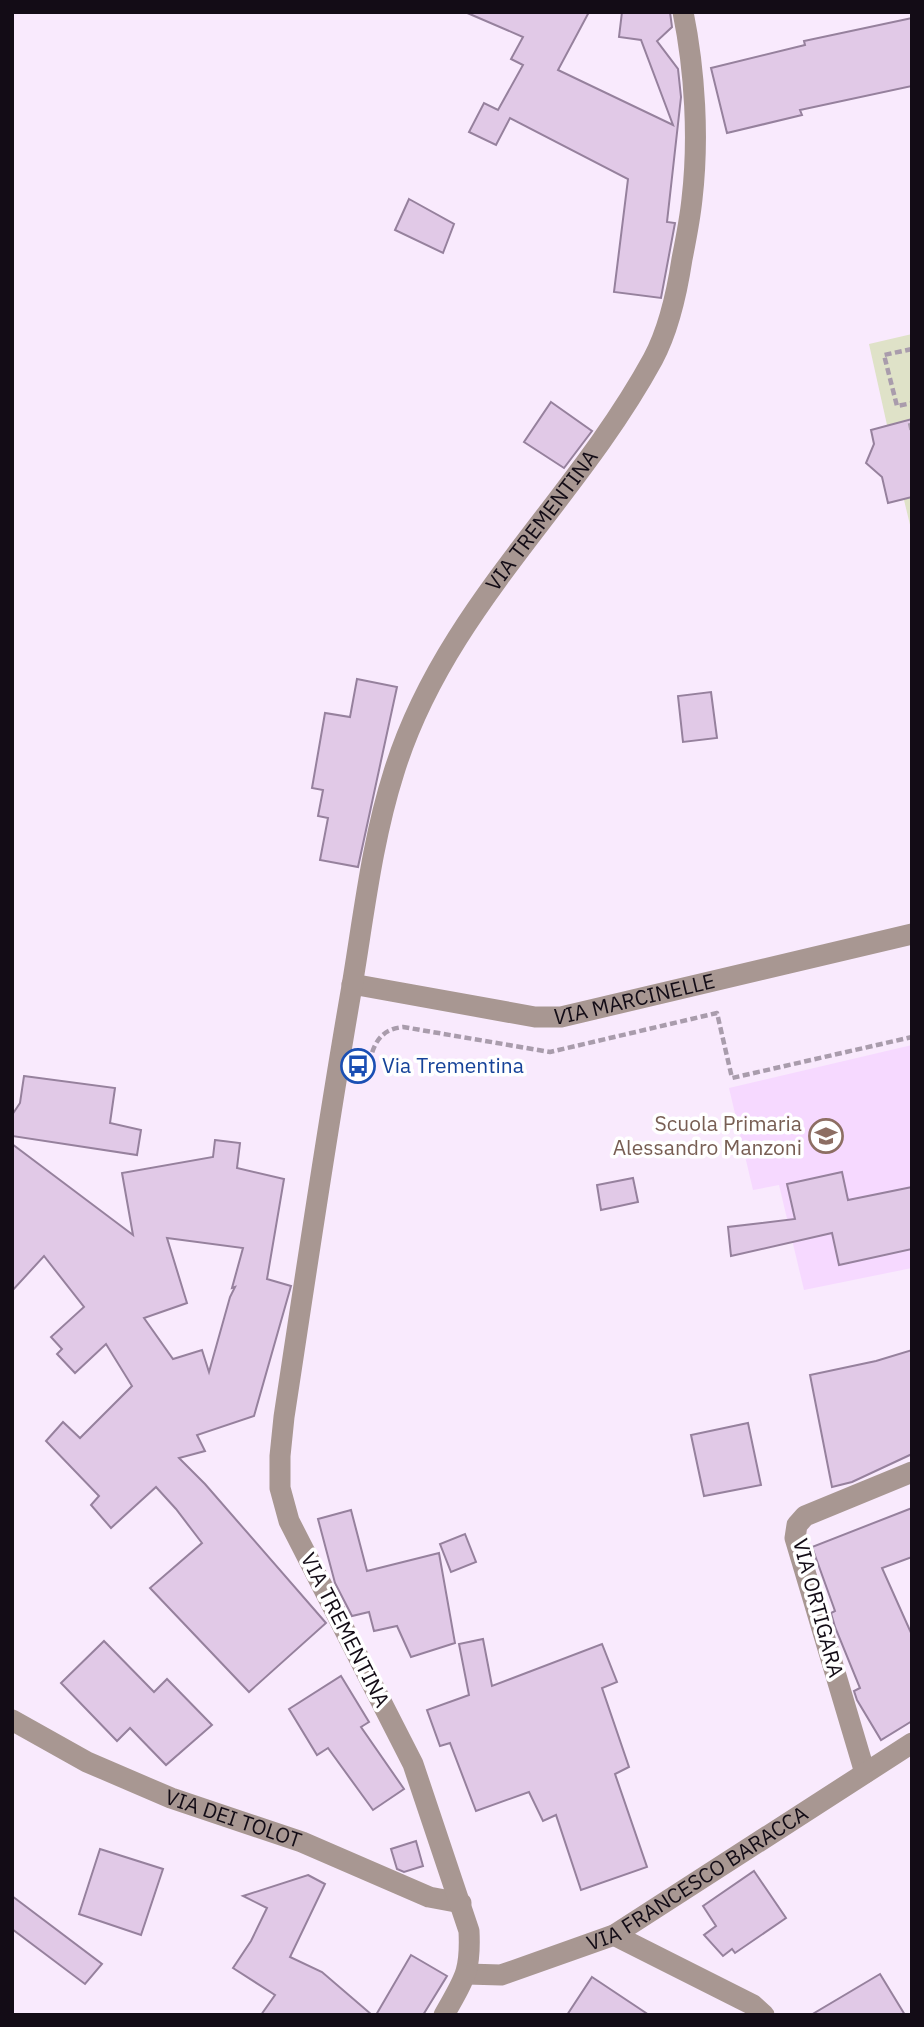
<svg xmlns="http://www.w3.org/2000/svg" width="924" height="2027" viewBox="0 0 924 2027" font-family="'IBM Plex Sans',sans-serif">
<rect width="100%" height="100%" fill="#f9eafd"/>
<!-- built -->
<polygon fill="#f6d9ff" points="912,1045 912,1268 804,1290 779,1185 753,1190 729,1088"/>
<!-- green -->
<polygon fill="#dfe2c8" points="912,334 912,533 904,500 888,503 882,477 866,463 874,444 871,430 887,425 869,344"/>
<!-- building -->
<g fill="#e1c9e7" stroke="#96819d" stroke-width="2" fill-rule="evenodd">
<polygon points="465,12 589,12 558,70 673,125 641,40 619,37 622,12 670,12 672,27 657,41 678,69 681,97 667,222 675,223 661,298 614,292 628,179 510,118 496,145 469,132 484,103 498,110 523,65 511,59 523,37"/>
<polygon points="912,18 912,86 800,110 802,115 727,133 711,68 805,45 804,41"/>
<polygon points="409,199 454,224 443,253 395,230"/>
<polygon points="551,402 592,431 564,468 524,442"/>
<polygon points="912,419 912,497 888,503 882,477 866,463 874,444 871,430"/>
<polygon points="357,679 397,687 358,867 320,860 328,818 318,816 323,790 312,788 325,713 350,717"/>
<polygon points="711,692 717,738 683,742 678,696"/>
<polygon points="24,1076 115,1088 110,1123 141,1130 137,1155 12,1136 12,1115 20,1103"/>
<path d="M 215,1140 L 240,1143 L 237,1168 L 284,1179 L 267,1279 L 291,1286 L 254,1416 L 197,1435 L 205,1451 L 179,1458 L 205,1484 L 326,1623 L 249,1692 L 150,1588 L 202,1543 L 176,1509 L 156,1487 L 111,1528 L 91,1505 L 99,1496 L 46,1441 L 63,1422 L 80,1438 L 132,1386 L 106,1344 L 75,1373 L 57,1354 L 62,1349 L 51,1337 L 84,1307 L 44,1256 L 12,1291 L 12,1144 L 133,1235 L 122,1173 L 213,1157 ZM 167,1238 L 243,1248 L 232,1288 L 235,1287 L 230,1297 L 209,1372 L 202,1350 L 173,1359 L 144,1318 L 187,1303 Z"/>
<polygon points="842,1172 848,1200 912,1187 912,1249 839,1265 832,1233 731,1256 728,1227 795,1219 787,1184"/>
<polygon points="633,1178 638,1202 601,1210 597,1185"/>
<polygon points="912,1350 912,1454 852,1482 832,1487 810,1375 876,1361"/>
<polygon points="748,1423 761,1485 704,1496 691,1435"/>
<polygon points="912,1508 912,1557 882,1568 912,1635 912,1721 881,1740 857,1700 854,1691 860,1688 835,1627 831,1613 835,1611 812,1547"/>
<polygon points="351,1510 367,1571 439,1553 455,1643 411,1657 397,1626 374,1631 369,1612 352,1616 335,1583 318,1519"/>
<polygon points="465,1534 476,1562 451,1572 440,1544"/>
<polygon points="483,1639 492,1686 602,1644 617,1682 602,1688 629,1767 615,1774 647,1867 581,1890 556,1815 543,1821 529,1792 476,1811 450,1743 440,1746 427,1710 469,1695 459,1644"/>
<polygon points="104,1641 154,1692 167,1679 212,1725 166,1765 130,1728 117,1741 61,1683"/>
<polygon points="341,1676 369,1722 361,1727 404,1789 373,1810 328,1748 317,1755 289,1709"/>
<polygon points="416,1841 423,1866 404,1872 397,1869 391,1849"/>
<polygon points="100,1849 163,1869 141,1935 79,1914"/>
<polygon points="754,1871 786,1918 735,1953 732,1949 723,1956 704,1935 716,1926 703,1906"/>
<polygon points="308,1875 325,1884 290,1957 322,1972 372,2015 261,2015 275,1995 233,1968 251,1941 267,1908 243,1896"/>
<polygon points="12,1896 102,1964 85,1984 12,1929"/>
<polygon points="411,1955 447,1976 423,2015 376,2015"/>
<polygon points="880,1974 905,2015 811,2015"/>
<polygon points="592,1977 649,2015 567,2015"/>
</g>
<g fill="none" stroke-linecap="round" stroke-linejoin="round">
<!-- path -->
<g stroke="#a99cac" stroke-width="4.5" stroke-dasharray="7 3.5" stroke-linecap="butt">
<polyline points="912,349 884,355 897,406 912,403"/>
<polyline points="910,423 912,432"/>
<path d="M 365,1059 L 371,1056 C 376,1039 384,1029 403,1027 L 550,1052 L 717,1013 L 732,1078 L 912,1037"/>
</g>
<!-- street -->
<g stroke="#a89792" stroke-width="21">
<path id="s1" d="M 352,984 L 535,1017 L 561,1017 L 912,934"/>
<path id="s2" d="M 12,1720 L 87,1762 L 171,1798 L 302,1842 L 429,1897 L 461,1903"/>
<polyline points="865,1773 795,1538 797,1525 805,1516 912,1472"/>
<polyline points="614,1935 753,2005 764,2015"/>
<path id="s3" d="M 467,1974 L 501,1975 L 614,1935 L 912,1743"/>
<path id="s4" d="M 444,2015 C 464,1979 471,1973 469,1931 L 413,1764 L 289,1521 L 280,1488 L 280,1456 L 284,1417 C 306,1273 327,1129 352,986 C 364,914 372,841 394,772 C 444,610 574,504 653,359 C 669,329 677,292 682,259 C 686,239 690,219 692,199 C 699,139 695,71 683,12"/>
</g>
</g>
<!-- icons -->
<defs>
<g id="bus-ring" transform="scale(1.75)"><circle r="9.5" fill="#fff" stroke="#1a4fb4" stroke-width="1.5"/><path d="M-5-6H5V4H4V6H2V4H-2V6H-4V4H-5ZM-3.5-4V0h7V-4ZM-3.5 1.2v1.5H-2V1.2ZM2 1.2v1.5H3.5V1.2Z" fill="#1a4fb4"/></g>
<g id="school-ring" transform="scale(1.75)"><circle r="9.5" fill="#fff" stroke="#8d6e63" stroke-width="1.5"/><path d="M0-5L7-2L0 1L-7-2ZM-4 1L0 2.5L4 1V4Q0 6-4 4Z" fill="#8d6e63"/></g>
</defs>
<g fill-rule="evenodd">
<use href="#bus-ring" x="358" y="1066"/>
<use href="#school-ring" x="826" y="1136"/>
</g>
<g text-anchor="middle" stroke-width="7" stroke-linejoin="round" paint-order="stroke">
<!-- street labels -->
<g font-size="21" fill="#130c16" stroke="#fff">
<text dy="7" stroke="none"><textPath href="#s4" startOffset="1592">VIA TREMENTINA</textPath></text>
<text dy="7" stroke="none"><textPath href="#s1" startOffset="287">VIA MARCINELLE</textPath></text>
<text transform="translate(818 1608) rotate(75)" y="7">VIA ORTIGARA</text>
<text transform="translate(345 1630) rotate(63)" y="7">VIA TREMENTINA</text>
<text dy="7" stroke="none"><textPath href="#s2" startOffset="243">VIA DEI TOLOT</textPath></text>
<text dy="7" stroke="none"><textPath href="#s3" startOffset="254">VIA FRANCESCO BARACCA</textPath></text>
</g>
<!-- transit labels -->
<g font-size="21" fill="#164399" stroke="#fff" text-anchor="start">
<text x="382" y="1073">Via Trementina</text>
</g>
<!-- education labels -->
<g font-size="21" fill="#785e54" stroke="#fff" text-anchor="end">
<text x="802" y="1131">Scuola Primaria<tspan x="802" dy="24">Alessandro Manzoni</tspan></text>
</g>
</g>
<!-- border -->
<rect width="924" height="2027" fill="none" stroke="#130c16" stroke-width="28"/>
</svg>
